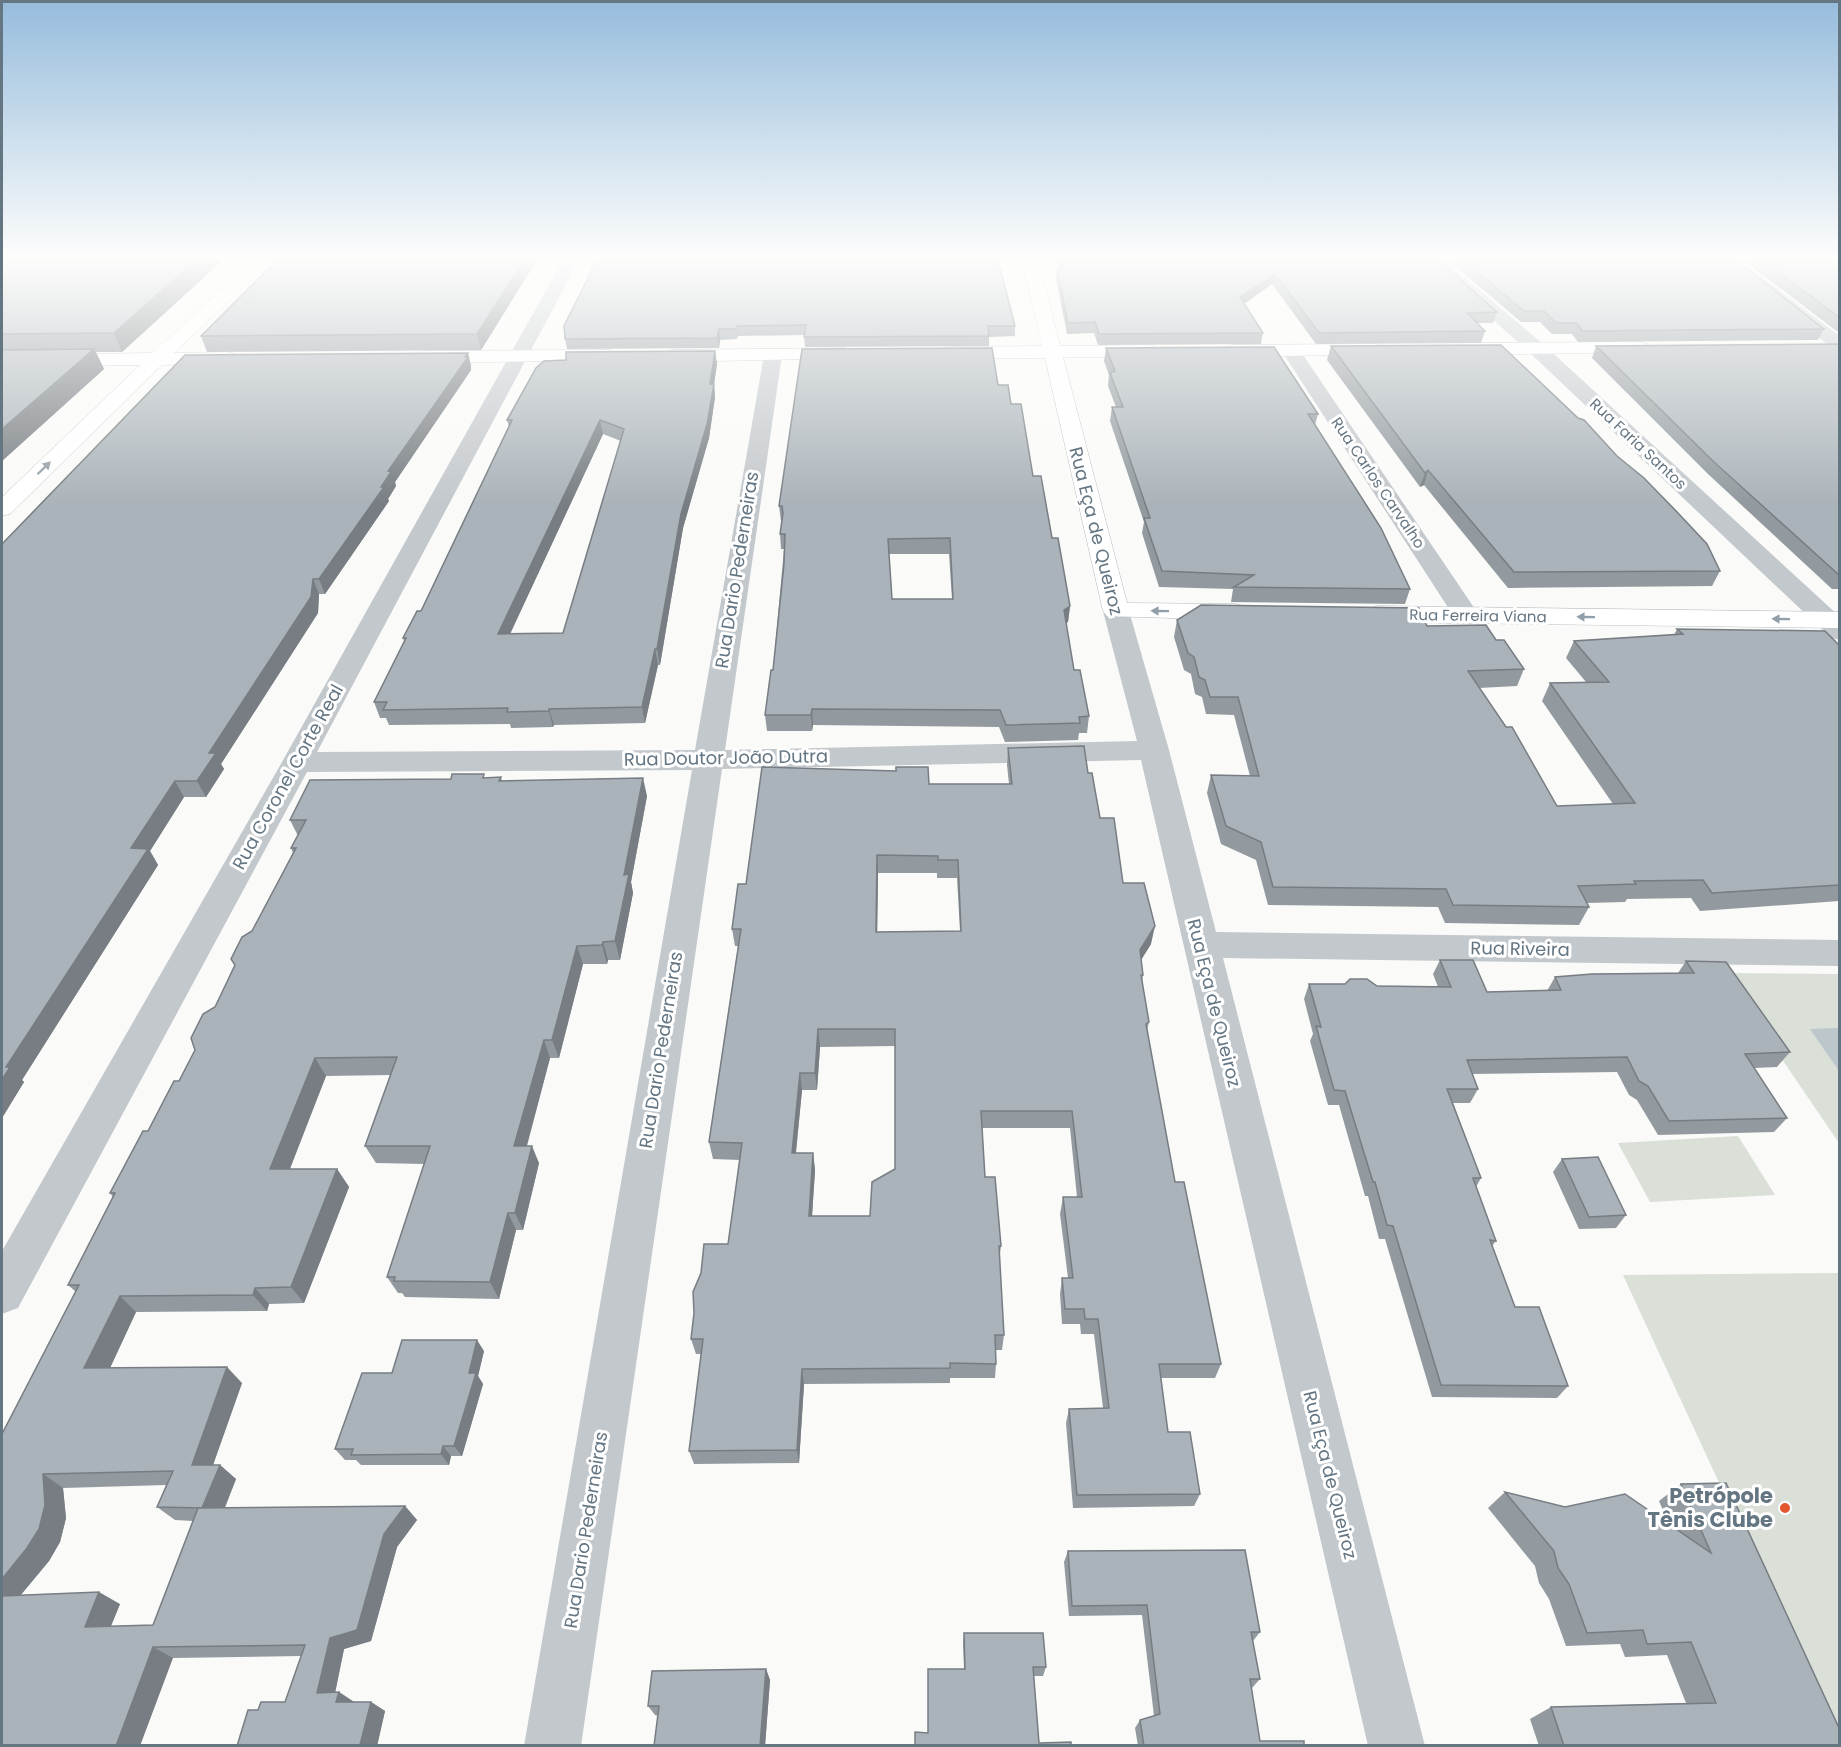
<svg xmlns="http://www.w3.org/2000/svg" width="1841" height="1747" viewBox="0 0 1841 1747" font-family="Poppins,sans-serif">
<rect width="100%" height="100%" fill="#fafaf8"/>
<!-- green -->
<g fill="#dadfd7">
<polygon points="1723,973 1839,974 1839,1143"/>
<polygon points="1738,1136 1775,1195 1650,1202 1618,1143"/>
<polygon points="1839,1273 1839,1742 1623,1275"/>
</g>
<!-- water -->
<polygon fill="#bbc7cb" points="1839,1028 1840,1028 1839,1071 1810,1029"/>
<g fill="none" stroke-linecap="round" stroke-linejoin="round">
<!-- secondary casing -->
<g stroke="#b3babf" stroke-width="1">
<g id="secondary">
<polygon points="254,260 272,260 174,353 227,352 234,354 236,358 234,362 162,365 10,514 2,516 2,497 140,365 2,367 2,355 152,353"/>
<polygon points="1022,260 1038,260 1060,346 1151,345 1160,351 1151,357 1063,357 1127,603 1236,604 1245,607 1249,612 1245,617 1236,620 1107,616 1103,611 1045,358 947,359 938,353 947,347 1042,346"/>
<polygon points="1640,342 1647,344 1649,348 1647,352 1460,355 1451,349 1460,343"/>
<polygon points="1376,344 1383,346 1385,350 1383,354 1232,357 1223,351 1232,345"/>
<polygon points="845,348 852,350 854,354 852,358 671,362 662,356 671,350"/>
<polygon points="611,350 620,356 618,360 425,363 416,357 425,351"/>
<polygon points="1378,606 1840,612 1840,628 1378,622 1369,619 1365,614 1369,609"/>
</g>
</g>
<!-- street -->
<g fill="#c3c8cc" fill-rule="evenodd">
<polygon points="563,260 579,260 317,752 695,750 764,355 773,349 782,355 725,750 1137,741 1103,611 1107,606 1116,603 1125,606 1129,611 1169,750 1216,932 1840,940 1840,966 1223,958 1425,1746 1368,1746 1141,760 722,769 581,1746 524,1746 692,770 307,772 18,1308 2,1314 2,1251 282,762"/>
<polygon points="1426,260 1444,260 1543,344 1840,617 1840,640 1831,638 1529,352"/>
<polygon points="1720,260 1739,260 1840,336 1840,350 1833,349"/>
<polygon points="1290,344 1297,346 1479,615 1475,620 1466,623 1457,620 1453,615 1281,350"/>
</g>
<!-- secondary -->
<use href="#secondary" fill="#fff" fill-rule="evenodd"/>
</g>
<!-- wall -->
<g fill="#929a9f" fill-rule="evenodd">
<polygon points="2,260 223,260 122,352 96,352 104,369 2,461"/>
<polygon points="277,260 537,260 481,350 207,352 201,336"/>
<polygon points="597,260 1015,326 1015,336 989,337 989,346 805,347 804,335 738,336 737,339 720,340 719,348 567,349 565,339"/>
<polygon points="1057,260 1438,260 1497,312 1493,323 1477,323 1485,331 1481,343 1316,344 1272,284 1244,304 1263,333 1261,344 1098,345 1094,333 1067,334 1056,279 1057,269 1059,269"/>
<polygon points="1448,260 1736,260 1824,329 1818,340 1578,342 1572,334 1552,334 1540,322 1521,322"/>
<polygon points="1743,260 1839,260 1839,333"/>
<polygon points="1839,344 1839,589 1832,589 1708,474 1592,358 1596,346"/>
<polygon points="1331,346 1720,571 1712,586 1508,588 1424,485 1420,487 1327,360"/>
<polygon points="1106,348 1318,414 1315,425 1410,589 1405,604 1231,602 1233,589 1159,587 1142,533 1144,522 1110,421 1112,407 1116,407 1108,386 1109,375 1104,361"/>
<path d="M 715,351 L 717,364 L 714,384 L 715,397 L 709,438 L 683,528 L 660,665 L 658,665 L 645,723 L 554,725 L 553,727 L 511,728 L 510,724 L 389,725 L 386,718 L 380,718 L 374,702 L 404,641 L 403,638 L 421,611 L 509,427 L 507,420 L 566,360 ZM 603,434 L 621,441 L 563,633 L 510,634 Z"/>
<polygon points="468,353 471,366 471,370 395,482 396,486 388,499 389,501 325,594 319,594 318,613 221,764 224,769 206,797 184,797 150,851 158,865 22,1080 24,1082 2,1118 2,544"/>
<path d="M 998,385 L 1011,404 L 1052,538 L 1070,606 L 1068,622 L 1066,623 L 1074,670 L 1089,716 L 1087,733 L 1079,733 L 1078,740 L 1005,742 L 999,727 L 813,725 L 812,731 L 767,731 L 765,715 L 773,670 L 784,549 L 781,549 L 780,534 L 782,521 L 781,521 L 779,506 ZM 889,554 L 949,554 L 952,599 L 892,599 Z"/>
<polygon points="1177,620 1427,626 1496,640 1524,669 1517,686 1479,688 1557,806 1613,804 1542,701 1550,683 1586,682 1566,658 1574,641 1674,635 1677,629 1839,645 1839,901 1700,911 1691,898 1627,899 1625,902 1587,903 1589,907 1579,925 1445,923 1438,907 1268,905 1256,860 1221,844 1207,793 1211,775 1250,776 1234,715 1206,714 1202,697 1195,694 1191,674 1184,670 1174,637"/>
<path d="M 1008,748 L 1088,773 L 1100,818 L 1123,883 L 1151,944 L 1141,960 L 1143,975 L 1142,982 L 1149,1022 L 1147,1030 L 1175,1182 L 1221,1364 L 1215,1378 L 1161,1378 L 1168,1432 L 1200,1494 L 1194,1506 L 1073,1508 L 1066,1423 L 1069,1409 L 1103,1408 L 1094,1334 L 1081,1334 L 1080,1324 L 1062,1324 L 1060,1294 L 1062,1278 L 1068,1278 L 1060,1214 L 1063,1197 L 1077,1197 L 1070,1128 L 982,1128 L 985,1177 L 1001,1246 L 999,1261 L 1004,1335 L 1002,1350 L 996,1350 L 996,1364 L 995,1378 L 950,1378 L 950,1383 L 804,1384 L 799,1463 L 694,1464 L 689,1451 L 701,1354 L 696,1354 L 691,1339 L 728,1244 L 740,1160 L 713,1159 L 709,1142 L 738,946 L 735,946 L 732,929 L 746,884 L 929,784 L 1009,784 L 1007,765 ZM 878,873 L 937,873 L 937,878 L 957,878 L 960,931 L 877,932 ZM 895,1046 L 895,1169 L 870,1216 L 812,1216 L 815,1170 L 813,1153 L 796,1153 L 802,1090 L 817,1090 L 820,1047 Z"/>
<path d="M 501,777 L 502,781 L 647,796 L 631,882 L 633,893 L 620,960 L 608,960 L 607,964 L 583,964 L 559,1058 L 550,1058 L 527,1146 L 539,1163 L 523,1230 L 516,1230 L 499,1299 L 405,1297 L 402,1293 L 398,1293 L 387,1277 L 425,1164 L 376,1163 L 365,1146 L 391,1075 L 326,1076 L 289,1169 L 337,1169 L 349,1187 L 304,1303 L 269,1304 L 267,1311 L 136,1312 L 110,1368 L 242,1383 L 213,1465 L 220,1465 L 236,1479 L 225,1508 L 405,1506 L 417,1520 L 397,1547 L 371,1641 L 344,1649 L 335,1693 L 339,1692 L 354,1702 L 371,1702 L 385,1711 L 377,1746 L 237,1746 L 258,1710 L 285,1702 L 301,1656 L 173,1658 L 2,1746 L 2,1434 L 76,1292 L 68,1285 L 113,1197 L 110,1193 L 179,1081 L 195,1050 L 252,931 L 293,853 L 291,848 L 298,836 L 290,820 L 451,779 ZM 166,1485 L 157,1507 L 175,1520 L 193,1521 L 153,1625 L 111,1626 L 120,1604 L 20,1596 L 49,1561 L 60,1542 L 66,1518 L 63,1488 Z"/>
<polygon points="1440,960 1487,992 1547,991 1555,977 1678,973 1686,961 1790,1052 1777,1067 1754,1068 1787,1118 1774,1132 1658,1135 1637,1100 1629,1095 1617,1072 1472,1074 1478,1089 1470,1103 1453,1103 1481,1178 1476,1187 1496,1241 1492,1246 1515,1307 1568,1386 1557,1398 1432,1397 1385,1239 1379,1239 1368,1196 1365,1196 1339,1105 1328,1105 1310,1041 1313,1034 1304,999 1309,984 1438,987 1433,974"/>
<polygon points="1562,1159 1626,1215 1616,1228 1579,1229 1553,1172"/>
<polygon points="484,1351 478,1376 483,1384 462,1456 451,1456 449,1465 361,1465 356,1460 345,1460 335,1449 392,1373"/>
<polygon points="1681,1484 1839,1746 1539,1746 1530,1719 1551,1707 1686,1703 1667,1655 1625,1657 1620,1644 1566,1646 1549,1599 1539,1583 1535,1566 1488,1508 1505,1492 1565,1507 1669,1524 1659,1501"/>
<polygon points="1068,1551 1260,1632 1253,1641 1260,1679 1252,1688 1251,1688 1260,1741 1304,1746 1138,1746 1135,1728 1140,1720 1154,1716 1142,1615 1069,1616 1064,1562"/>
<polygon points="964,1633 1046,1667 1043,1676 1034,1676 1039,1743 915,1746 928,1733 964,1669 963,1643"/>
<polygon points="766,1669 770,1680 765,1746 654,1746 658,1716 655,1715 648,1706"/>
</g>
<!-- shaded-wall -->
<g fill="#777d82">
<polygon points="196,260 223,260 122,352 114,333"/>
<polygon points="524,260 537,260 481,350 477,334"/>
<polygon points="1275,274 1272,284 1238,308 1240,297"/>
<polygon points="719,329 720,340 719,348 717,338"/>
<polygon points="94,349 104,369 2,461 2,429"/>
<polygon points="715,351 717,364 714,384 715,397 709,438 683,528 660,665 657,649 681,514 710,384"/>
<polygon points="468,353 471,366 471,370 395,482 396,486 388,499 389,501 325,594 319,579 381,487 388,471"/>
<polygon points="600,420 603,434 503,649 498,634"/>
<polygon points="1428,470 1424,485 1420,487 1425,473"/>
<polygon points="313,579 319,594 318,613 221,764 224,769 206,797 197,781 209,753"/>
<polygon points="1070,606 1068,622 1062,626 1064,610"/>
<polygon points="655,649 658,665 645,723 642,707"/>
<polygon points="549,709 554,725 553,727 549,711"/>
<polygon points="812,709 813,725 812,731 811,715"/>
<polygon points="643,778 647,796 631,882 633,893 620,960 615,941 624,875"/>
<polygon points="175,781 184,797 150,851 158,865 22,1080 24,1082 2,1118 2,1080 6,1067 131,848"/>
<polygon points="877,855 878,873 877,949 876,932"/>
<polygon points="1155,926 1151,944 1136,968 1140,950"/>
<polygon points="603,942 608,960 607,964 602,945"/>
<polygon points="577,946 583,964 559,1058 552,1040"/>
<polygon points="818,1029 820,1047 817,1090 815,1073"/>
<polygon points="544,1040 550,1058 522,1163 514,1146"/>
<polygon points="315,1058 326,1076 283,1187 270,1169"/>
<polygon points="800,1073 802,1090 794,1170 792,1153"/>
<polygon points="532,1146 539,1163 523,1230 515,1213"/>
<polygon points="813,1153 815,1170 811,1232 809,1216"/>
<polygon points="337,1169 349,1187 304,1303 291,1287"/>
<polygon points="508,1213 516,1230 499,1299 490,1282"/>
<polygon points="255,1288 269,1304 267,1311 253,1295"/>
<polygon points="120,1296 136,1312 103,1383 84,1368"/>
<polygon points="477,1340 484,1351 478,1376 483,1384 462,1456 454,1446 469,1373"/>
<polygon points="227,1367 242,1383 208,1479 192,1465"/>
<polygon points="802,1369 804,1384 799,1463 797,1450"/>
<polygon points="443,1446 451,1456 449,1465 441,1454"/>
<polygon points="220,1465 236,1479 219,1521 202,1508"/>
<polygon points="43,1474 63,1488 66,1518 60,1542 49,1561 9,1609 2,1605 2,1579"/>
<polygon points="405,1506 417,1520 397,1547 371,1641 344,1649 333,1703 317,1693 330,1638 384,1534"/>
<polygon points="99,1592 120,1604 106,1638 85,1627"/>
<polygon points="153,1647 173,1658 140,1746 116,1746"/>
<polygon points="766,1669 770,1680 765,1746 760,1746"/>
<polygon points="339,1692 354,1702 336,1702"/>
<polygon points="371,1702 385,1711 377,1746 360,1745"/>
</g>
<!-- building -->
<g fill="#aab3b9" stroke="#777d82" stroke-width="1.5" fill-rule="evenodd">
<polygon points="2,260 196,260 114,333 2,334"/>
<polygon points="277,260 524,260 477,334 201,336"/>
<polygon points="597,260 998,260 1015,326 988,326 989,336 804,337 806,325 737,326 736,329 719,329 717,338 565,339 564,326"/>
<polygon points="1061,260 1438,260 1497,312 1467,313 1485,331 1319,333 1275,274 1240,297 1263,333 1099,334 1095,322 1068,323 1057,269 1063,269"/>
<polygon points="1463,260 1736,260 1824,329 1583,331 1576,323 1556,323 1544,311 1524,311"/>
<polygon points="1762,260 1839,260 1839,317"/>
<polygon points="1839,344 1839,575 1714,462 1596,346"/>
<polygon points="1501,345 1578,418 1584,420 1617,456 1644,478 1678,513 1707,544 1720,571 1514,572 1428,470 1425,473 1331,346"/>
<polygon points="1274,347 1318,414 1308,414 1381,528 1410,589 1234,587 1254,575 1162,571 1144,518 1150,518 1112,407 1123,407 1110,373 1115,371 1106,348"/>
<path d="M 992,348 L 998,385 L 1008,385 L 1011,404 L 1021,404 L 1033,476 L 1041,476 L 1052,538 L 1058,538 L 1070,606 L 1064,610 L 1074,670 L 1080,670 L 1089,716 L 1079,717 L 1080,723 L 1006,725 L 1000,710 L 812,709 L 811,715 L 765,715 L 771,670 L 773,670 L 784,564 L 785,534 L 780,534 L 783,513 L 782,506 L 779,506 L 802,349 ZM 950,538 L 953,599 L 892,599 L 888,539 Z"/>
<polygon points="94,349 2,429 2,350"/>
<path d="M 715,351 L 710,384 L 714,384 L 707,424 L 681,514 L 657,649 L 655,649 L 642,707 L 549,709 L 549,711 L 507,712 L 508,708 L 383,710 L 387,702 L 374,702 L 406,638 L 403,638 L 417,611 L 421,611 L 512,420 L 507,420 L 536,368 L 544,361 L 566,360 L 566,352 ZM 600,420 L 624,429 L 563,633 L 498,634 Z"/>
<polygon points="468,353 465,357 468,357 388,471 391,472 381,487 384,487 319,579 313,579 311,597 209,753 216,753 197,781 175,781 131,848 148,849 6,1067 10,1067 2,1080 2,544 185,355"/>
<polygon points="1201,605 1419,608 1427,626 1486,625 1496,640 1504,640 1524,669 1468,671 1506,727 1512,727 1557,806 1635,803 1550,683 1609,682 1574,641 1683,634 1677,629 1825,631 1839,645 1839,885 1712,893 1703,880 1634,881 1636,884 1578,886 1589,907 1453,905 1446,889 1273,887 1261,842 1226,826 1211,775 1259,776 1238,697 1210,697 1205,680 1199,677 1194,657 1188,653 1177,620"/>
<path d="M 1084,746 L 1088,773 L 1092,773 L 1100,818 L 1114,818 L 1123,883 L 1144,883 L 1155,926 L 1140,950 L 1143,975 L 1141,975 L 1149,1022 L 1146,1024 L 1175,1182 L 1184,1182 L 1221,1364 L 1159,1364 L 1168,1432 L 1190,1432 L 1200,1494 L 1077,1495 L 1069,1409 L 1109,1408 L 1098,1319 L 1085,1319 L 1084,1309 L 1065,1309 L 1062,1278 L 1073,1278 L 1063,1197 L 1082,1197 L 1072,1111 L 981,1111 L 985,1177 L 995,1177 L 1001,1246 L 999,1246 L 1004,1335 L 995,1335 L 996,1364 L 950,1363 L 950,1368 L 802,1369 L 797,1450 L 689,1451 L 703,1339 L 691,1339 L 694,1313 L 693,1292 L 701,1273 L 704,1244 L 728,1244 L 742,1143 L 709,1142 L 741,929 L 732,929 L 738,884 L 746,884 L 762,767 L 896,771 L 896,767 L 928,767 L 929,784 L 1012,784 L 1008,748 ZM 877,855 L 938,856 L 938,860 L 958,860 L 961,931 L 876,932 ZM 818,1029 L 895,1029 L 895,1169 L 872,1182 L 870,1216 L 809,1216 L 813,1153 L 792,1153 L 800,1073 L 815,1073 Z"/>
<polygon points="452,774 484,774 483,778 501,777 499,781 643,778 624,875 629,874 615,941 603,942 602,945 577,946 552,1040 544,1040 514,1146 532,1146 515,1213 508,1213 490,1282 394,1281 395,1277 387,1277 430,1146 365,1146 397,1057 315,1058 270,1169 337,1169 291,1287 255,1288 253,1295 120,1296 84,1368 227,1367 192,1465 220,1465 202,1508 157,1507 173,1471 43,1474 45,1505 39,1529 27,1548 2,1579 2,1434 79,1285 68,1285 115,1193 110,1193 143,1131 148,1131 174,1081 179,1081 195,1050 191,1038 203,1014 215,1007 235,965 231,959 242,937 252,931 296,848 291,848 306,820 290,820 310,780 451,779"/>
<polygon points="1440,960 1473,960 1487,992 1561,990 1555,977 1592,974 1694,973 1686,961 1726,962 1790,1052 1745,1054 1787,1118 1669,1121 1648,1086 1639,1081 1627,1057 1467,1060 1478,1089 1447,1089 1481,1178 1473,1178 1496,1241 1490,1240 1515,1307 1539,1307 1568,1386 1441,1385 1393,1226 1387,1225 1375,1182 1373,1182 1345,1091 1334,1090 1316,1026 1321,1027 1309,984 1345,984 1350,979 1367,979 1377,986 1451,987"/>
<polygon points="1598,1157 1626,1215 1589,1217 1562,1159"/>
<polygon points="402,1340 477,1340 469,1373 476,1373 454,1446 443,1446 441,1454 351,1455 353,1449 335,1449 362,1373 392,1373"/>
<polygon points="1726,1483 1839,1728 1839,1746 1564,1746 1551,1707 1716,1703 1691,1642 1647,1644 1643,1630 1587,1633 1569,1584 1558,1568 1554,1551 1505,1492 1565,1507 1625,1494 1711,1553 1681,1484"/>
<polygon points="405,1506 384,1534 357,1630 330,1638 317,1693 339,1692 336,1702 371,1702 360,1745 367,1746 237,1746 248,1710 258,1710 261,1702 285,1702 305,1645 153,1647 116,1746 2,1746 2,1596 99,1592 85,1627 153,1625 198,1508"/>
<polygon points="1245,1550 1260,1632 1251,1632 1260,1679 1250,1679 1260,1741 1304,1741 1304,1746 1144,1746 1140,1720 1160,1714 1147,1605 1072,1606 1068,1551"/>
<polygon points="964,1633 1043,1633 1046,1667 1033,1667 1039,1743 1071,1742 1071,1746 915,1746 915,1732 928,1733 928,1669 965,1669"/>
<polygon points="766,1669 760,1746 654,1746 659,1706 648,1706 652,1671"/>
</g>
<!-- one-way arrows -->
<defs><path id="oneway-solid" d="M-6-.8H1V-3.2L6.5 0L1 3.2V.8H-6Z" transform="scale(1.5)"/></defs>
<g fill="#939fa8">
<use href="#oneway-solid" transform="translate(44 468) rotate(-44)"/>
<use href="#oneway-solid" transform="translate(1160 611) rotate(-179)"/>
<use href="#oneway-solid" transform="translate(1586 617) rotate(-179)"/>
<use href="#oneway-solid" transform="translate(1781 619) rotate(-179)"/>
</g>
<!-- sky -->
<linearGradient id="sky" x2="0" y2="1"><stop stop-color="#96bcdc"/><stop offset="0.51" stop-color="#fdfdfc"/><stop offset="1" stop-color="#fdfdfc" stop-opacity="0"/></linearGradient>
<rect width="1841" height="505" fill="url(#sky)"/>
<!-- markers -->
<circle fill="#e4572e" stroke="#fff" stroke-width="2" cx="1785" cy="1508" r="6"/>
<g text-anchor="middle" stroke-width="6" stroke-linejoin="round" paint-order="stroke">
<!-- far-street labels -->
<g font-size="15" fill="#657683" stroke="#fff">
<text transform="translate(1638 444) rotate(43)" y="5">Rua Faria Santos</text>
<text transform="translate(1378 483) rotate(56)" y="5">Rua Carlos Carvalho</text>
<text transform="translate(1478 616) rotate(1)" y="5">Rua Ferreira Viana</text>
</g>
<!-- street labels -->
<g font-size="18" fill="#657683" stroke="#fff">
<text transform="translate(1096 531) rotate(76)" y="6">Rua Eça de Queiroz</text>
<text transform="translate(737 570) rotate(-81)" y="6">Rua Dario Pederneiras</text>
<text transform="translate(726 758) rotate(-1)" y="6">Rua Doutor João Dutra</text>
<text transform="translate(288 777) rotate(-61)" y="6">Rua Coronel Corte Real</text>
<text transform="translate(1520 949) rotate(1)" y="6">Rua Riveira</text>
<text transform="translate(1214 1003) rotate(76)" y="6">Rua Eça de Queiroz</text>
<text transform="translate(661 1050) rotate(-81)" y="6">Rua Dario Pederneiras</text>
<text transform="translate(1330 1475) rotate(76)" y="6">Rua Eça de Queiroz</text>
<text transform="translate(586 1530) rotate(-81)" y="6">Rua Dario Pederneiras</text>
</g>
<!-- near-poi labels -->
<g font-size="21" font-weight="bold" fill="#657683" stroke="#fff" text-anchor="end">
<text x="1773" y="1503">Petrópole<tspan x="1773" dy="24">Tênis Clube</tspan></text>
</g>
</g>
<!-- border -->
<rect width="1841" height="1747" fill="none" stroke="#657683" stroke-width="6"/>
</svg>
